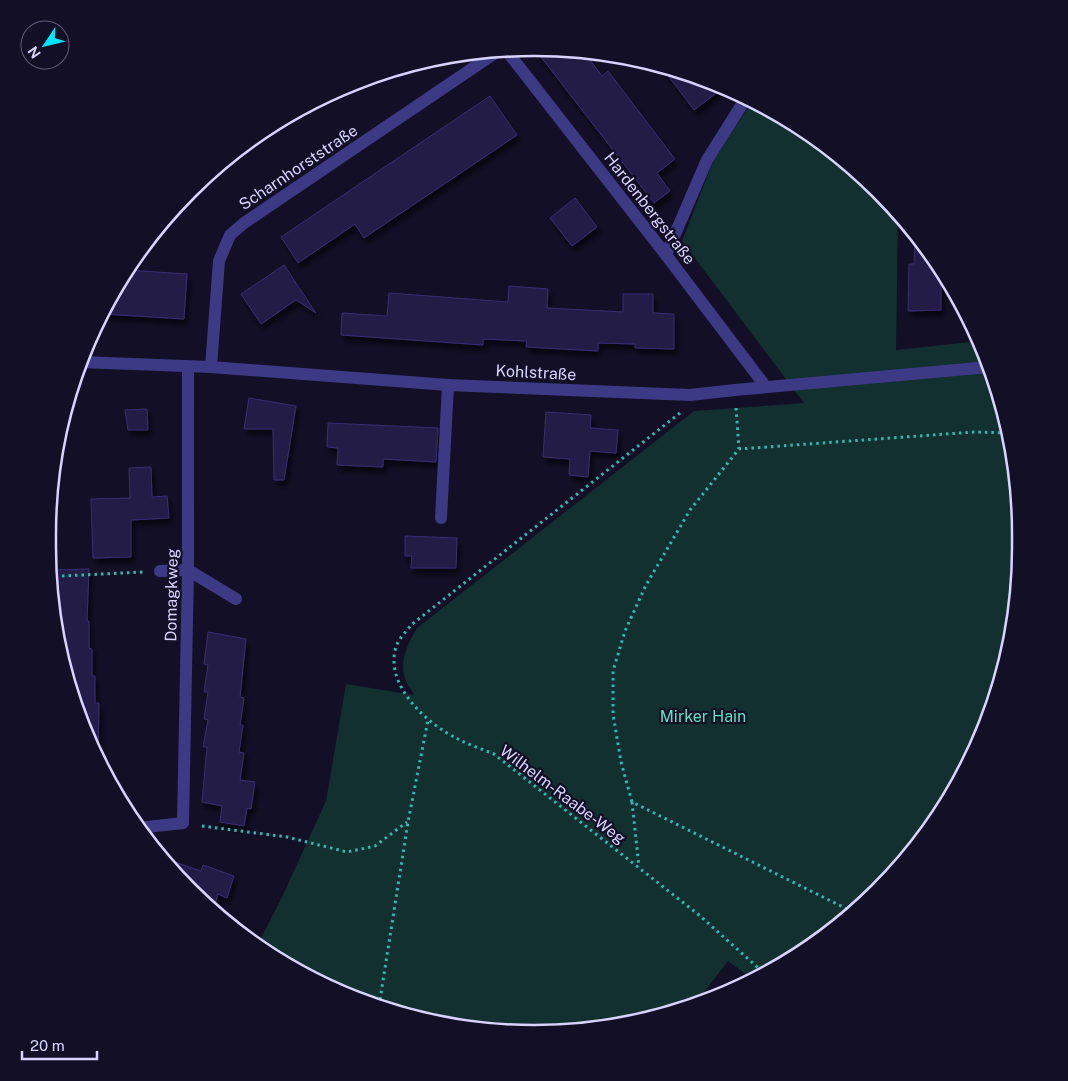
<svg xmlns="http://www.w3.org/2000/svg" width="1068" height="1081" viewBox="0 0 1068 1081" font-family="'Public Sans',sans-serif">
<defs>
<filter id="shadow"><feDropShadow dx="3" dy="5.5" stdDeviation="2.5" flood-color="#0009"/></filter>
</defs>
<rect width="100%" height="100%" fill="#130f26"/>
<!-- green -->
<path fill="#12302f" d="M 752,101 L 804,129 L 878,190 L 900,216 L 898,218 L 896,350 L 980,341 L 983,348 L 1011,439 L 1020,534 L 1011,642 L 984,733 L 939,817 L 878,891 L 805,951 L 752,979 L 728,961 L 695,1004 L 629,1024 L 534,1033 L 439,1024 L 348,997 L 264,952 L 257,946 L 282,897 L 326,801 L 346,684 L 414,695 C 412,690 408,686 406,681 C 398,662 408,644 417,628 L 694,411 L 804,403 L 682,241 L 713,162 Z"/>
<!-- building -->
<g fill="#241b47" stroke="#3b2d73" filter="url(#shadow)">
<polygon points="534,48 584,52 602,76 608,71 675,159 657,173 670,191 654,203"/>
<polygon points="661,66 720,84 724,87 694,110"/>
<polygon points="490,96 517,135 364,238 355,224 298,263 281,237"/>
<polygon points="575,198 597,227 572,246 550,218"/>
<polygon points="915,235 941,269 941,310 908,311 909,264 914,264"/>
<polygon points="284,265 316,313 296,300 261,324 241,294"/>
<polygon points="126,270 187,274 184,319 103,314"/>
<polygon points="509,286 548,289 547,308 623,312 623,294 653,294 653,313 674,314 674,349 635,348 635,344 598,343 598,351 526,347 527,341 483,339 483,345 341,335 342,313 387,316 389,293 508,302"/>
<polygon points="249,398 296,406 284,480 274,480 273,429 244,429"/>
<polygon points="147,409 148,430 128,430 125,410"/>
<polygon points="546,412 591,415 590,428 618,430 616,453 590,451 588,477 569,475 570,459 543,457"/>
<polygon points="328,423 438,428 436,462 383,459 383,467 337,465 338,448 327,447"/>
<polygon points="151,467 152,497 167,496 169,518 131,520 131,557 93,558 91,499 130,498 129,468"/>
<polygon points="405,536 457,538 456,568 411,568 412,556 405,556"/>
<polygon points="89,569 87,621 89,621 89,648 92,649 92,676 95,676 95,703 99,703 98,758 85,733 57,642 50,570"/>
<polygon points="208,632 246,639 240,697 244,698 240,725 243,725 239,752 244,753 240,780 255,782 251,809 247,808 244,826 220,822 222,806 202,802 207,747 203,747 208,720 204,719 208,692 204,692 208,665 204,664"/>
<polygon points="163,858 201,871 203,865 234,876 227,898 218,894 213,910 190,891"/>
</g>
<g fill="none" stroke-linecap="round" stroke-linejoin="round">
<!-- path -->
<g stroke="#2fb8b0" stroke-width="3" stroke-dasharray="2.5 4" stroke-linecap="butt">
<polyline points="736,408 739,449"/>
<path d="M 680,413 L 411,625 C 407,631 398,639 396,647 C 384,685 427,724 458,739 C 469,745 482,749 494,754 L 699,915 L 764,973"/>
<polyline points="62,576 143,572"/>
<polyline points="632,802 639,867"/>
<polyline points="202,826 287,837 347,852 375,846 407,822"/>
<polyline points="853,912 632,802 621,762 613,714 613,671 625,631 646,585 690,510 739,449 974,432 1009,433"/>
<polyline points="379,1006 408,822 428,720"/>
</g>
<!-- minor -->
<g stroke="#3d3a85" stroke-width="12">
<polyline points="506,50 666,255 766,387"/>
<polyline points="666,255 707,160 746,98"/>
<polyline points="80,362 211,367 448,385 690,395 735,390 989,367"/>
<polyline points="211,367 219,261 230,235 244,223 498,51"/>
<polyline points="441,518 448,385"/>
<polyline points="160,571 188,570 236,599"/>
<polyline points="138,828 183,823 188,570 188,367"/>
</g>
</g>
<g text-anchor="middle" stroke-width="4.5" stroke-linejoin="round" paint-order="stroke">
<!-- street labels -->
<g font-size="16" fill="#d9d4ff" stroke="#130f26">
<text transform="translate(298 167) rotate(-34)" y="6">Scharnhorststraße</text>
<text transform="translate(650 208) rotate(52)" y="6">Hardenbergstraße</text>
<text transform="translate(536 372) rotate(3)" y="6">Kohlstraße</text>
<text transform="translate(171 595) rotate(-89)" y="6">Domagkweg</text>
<text transform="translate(563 794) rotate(37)" y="6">Wilhelm-Raabe-Weg</text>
</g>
<!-- park labels -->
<g font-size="16" fill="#5fe0c0" stroke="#130f26">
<text x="703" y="722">Mirker Hain</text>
</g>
</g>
<!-- crop -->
<path d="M0 0H1068V1081H0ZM534 56H534A478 478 0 0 1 1012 534V547A478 478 0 0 1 534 1025H534A478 478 0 0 1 56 547V534A478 478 0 0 1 534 56Z" fill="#130f26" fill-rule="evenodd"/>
<path fill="none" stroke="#d9d4ff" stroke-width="2.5" d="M534 56H534A478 478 0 0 1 1012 534V547A478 478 0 0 1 534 1025H534A478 478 0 0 1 56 547V534A478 478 0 0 1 534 56Z"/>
<!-- north arrow -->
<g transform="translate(45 45) rotate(235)"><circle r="24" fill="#130f26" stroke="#625e7d"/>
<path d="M0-4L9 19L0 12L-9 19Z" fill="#00e5ff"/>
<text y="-8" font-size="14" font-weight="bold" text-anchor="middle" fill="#d9d4ff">N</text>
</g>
<!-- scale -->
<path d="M22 1051v8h75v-8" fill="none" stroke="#d9d4ff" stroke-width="2.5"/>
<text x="30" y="1051" font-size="15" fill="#d9d4ff" stroke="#130f26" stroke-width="4" paint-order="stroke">20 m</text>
</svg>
